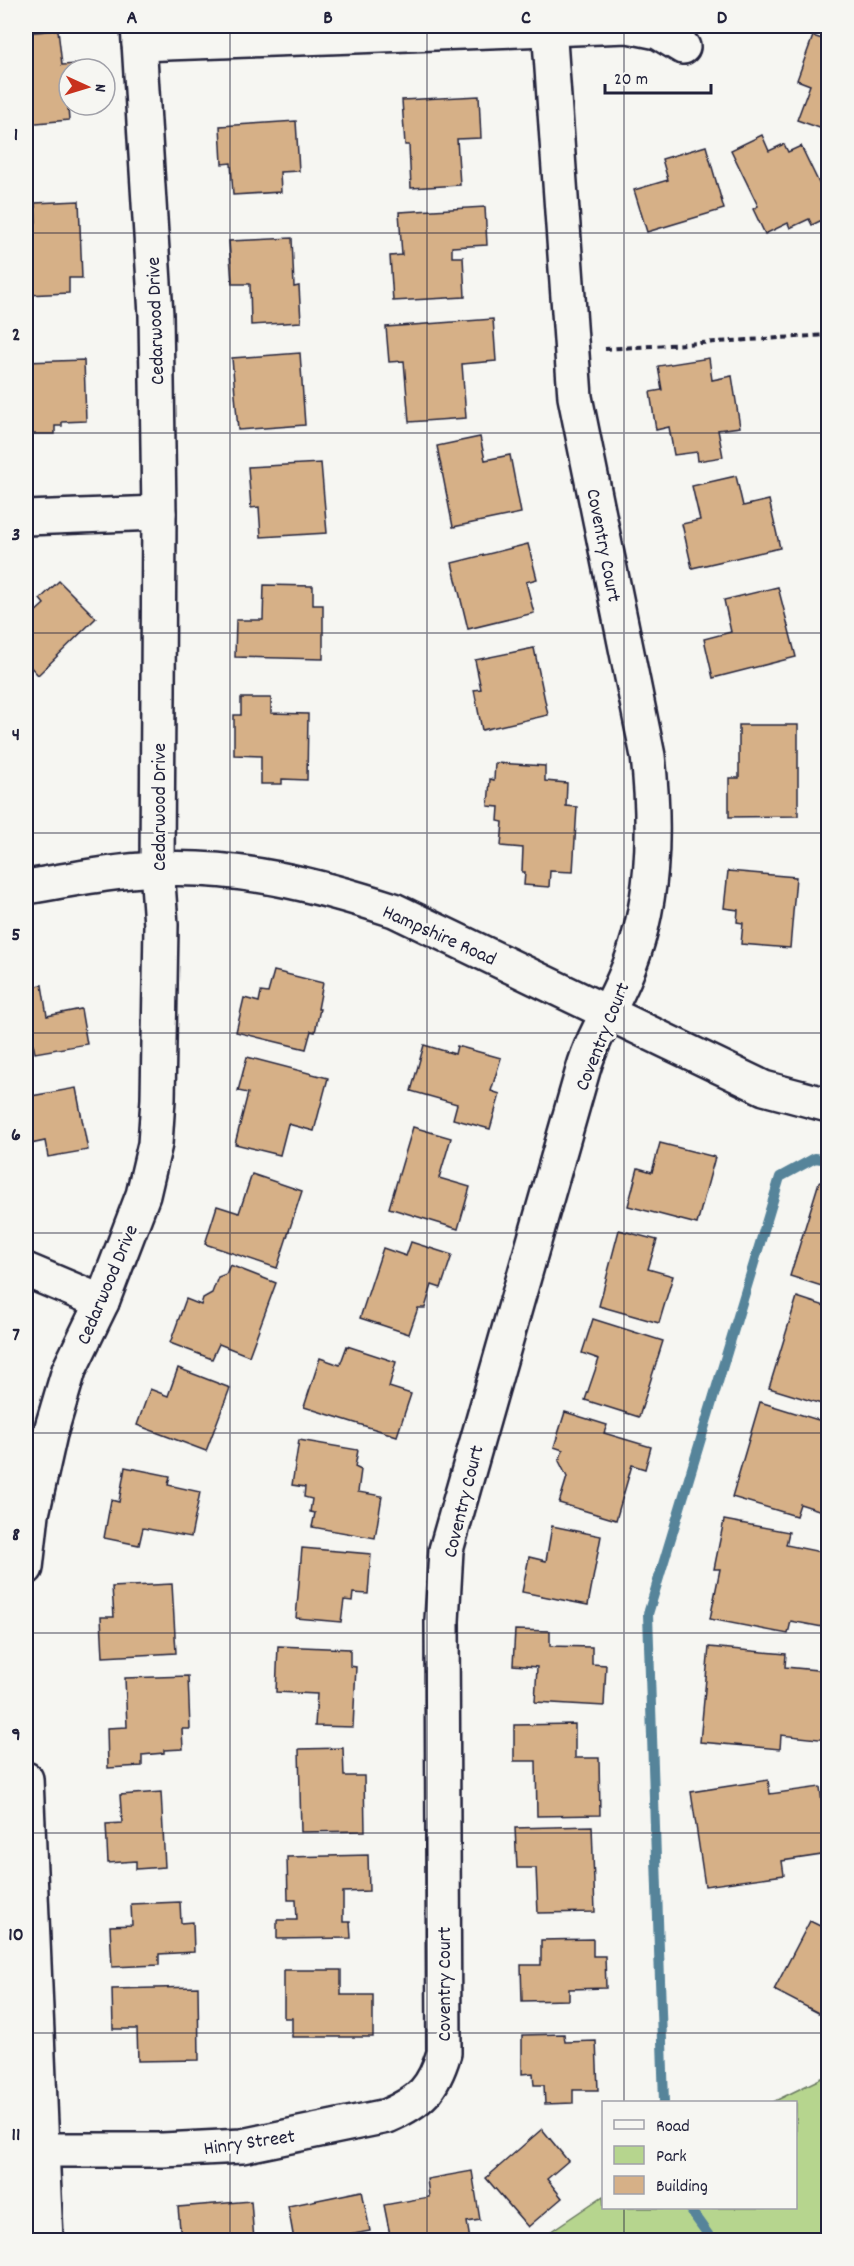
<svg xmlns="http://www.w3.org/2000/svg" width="854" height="2266" viewBox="0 0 854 2266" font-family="Dekko,sans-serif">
<rect width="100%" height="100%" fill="#f6f6f2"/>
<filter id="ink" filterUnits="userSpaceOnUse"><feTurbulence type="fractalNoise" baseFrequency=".0167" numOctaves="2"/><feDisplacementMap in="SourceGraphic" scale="12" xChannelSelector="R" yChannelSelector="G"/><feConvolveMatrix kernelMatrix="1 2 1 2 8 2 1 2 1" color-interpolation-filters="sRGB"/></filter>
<g filter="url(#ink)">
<!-- green -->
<polygon fill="#b6d58e" stroke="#6c7c64" stroke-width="1.5" points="828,2075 828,2240 538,2240 603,2196 604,2208 796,2208 796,2102 773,2102"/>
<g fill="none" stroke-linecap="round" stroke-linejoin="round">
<!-- stream -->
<g stroke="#57849a" stroke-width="10">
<polyline points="664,2102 648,1614 780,1177 815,1158 828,1160"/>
<polyline points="689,2208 712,2240"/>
</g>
</g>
<!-- building -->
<g fill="#d6b087" stroke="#22223b" stroke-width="1.5">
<polygon points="58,30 62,65 78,64 78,69 69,69 69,82 66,83 69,120 26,124 26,33"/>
<polygon points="813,36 828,41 828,131 797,120 810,85 797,80"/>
<polygon points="479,96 481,138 457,139 460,185 411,188 409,145 405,145 402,100"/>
<polygon points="296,121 299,171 280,172 281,192 233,195 231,163 222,164 220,126"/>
<polygon points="762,135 769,151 784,144 788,152 801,146 828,202 828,217 812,225 809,219 790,228 788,223 765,234 753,209 758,206 731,150"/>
<polygon points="706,146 724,209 647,232 634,190 668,180 662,159"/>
<polygon points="79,201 82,278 69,278 69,293 26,295 26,223 36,222 35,203"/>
<polygon points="485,207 487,245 452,247 452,257 463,257 465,297 393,301 390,256 402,255 399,212"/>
<polygon points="292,238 294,287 299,286 301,322 251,325 250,284 232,284 229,241"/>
<polygon points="493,319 496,361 462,364 466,418 409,422 404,361 389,362 386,327"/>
<polygon points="300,353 305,425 238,430 232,358"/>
<polygon points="709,358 712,380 732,376 740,427 718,430 723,457 698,461 697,452 674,455 669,427 656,430 650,392 662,390 658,366"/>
<polygon points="84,360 86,421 62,422 62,426 55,426 55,434 26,434 26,362"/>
<polygon points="480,437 485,460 510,455 521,513 453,527 437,446"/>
<polygon points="321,463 327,533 261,537 259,507 251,508 248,467"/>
<polygon points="736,476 743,506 769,500 780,548 692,568 682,524 700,520 692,486"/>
<polygon points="528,544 537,579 526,582 534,613 468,629 452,563"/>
<polygon points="59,581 96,618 38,675 26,662 26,606 33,614 44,604 40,599"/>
<polygon points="264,585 313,586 313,605 323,605 323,659 235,657 236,620 263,620"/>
<polygon points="778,587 796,657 713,678 704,639 731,632 724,600"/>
<polygon points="534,648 548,715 482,730 474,690 481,689 475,660"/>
<polygon points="241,698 271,698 271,713 308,714 307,780 282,779 282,784 261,784 261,756 234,755 234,715 241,715"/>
<polygon points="739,725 798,725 798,816 729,817 729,778 739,778"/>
<polygon points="495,763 545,766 545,781 567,783 566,806 577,807 573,872 550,871 549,887 524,885 525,872 522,872 523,848 501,846 503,822 498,821 499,807 488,806 490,779 494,780"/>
<polygon points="728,871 796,877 790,948 741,944 743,923 737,922 738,910 724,908"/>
<polygon points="274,971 323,983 318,1009 320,1009 315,1032 311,1031 306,1049 236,1032 244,998 259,1002 261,992 268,993"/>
<polygon points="42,985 47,1016 81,1009 87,1044 35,1053 33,1044 26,1045 26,988"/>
<polygon points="424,1045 455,1054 457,1046 501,1058 491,1091 500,1094 490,1129 453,1119 457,1104 411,1091"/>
<polygon points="247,1057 328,1078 314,1131 288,1124 280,1155 235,1144 248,1093 238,1091"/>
<polygon points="76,1088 88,1150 48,1157 45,1141 26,1145 26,1097"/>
<polygon points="413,1127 451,1138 439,1178 470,1187 458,1229 389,1208"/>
<polygon points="660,1143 715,1157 697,1224 628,1206 638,1168 652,1172"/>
<polygon points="252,1174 302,1191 277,1268 205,1244 217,1206 239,1213"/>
<polygon points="819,1182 828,1185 828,1288 790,1276"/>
<polygon points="619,1230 657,1240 648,1269 673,1276 659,1323 599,1306"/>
<polygon points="411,1242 452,1255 441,1288 432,1285 425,1308 418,1308 409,1334 360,1318 383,1248 406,1256"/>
<polygon points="230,1265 276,1283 249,1356 219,1344 212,1359 170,1343 186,1299 201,1305 203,1298 212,1293 218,1277 226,1274"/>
<polygon points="797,1297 828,1307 828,1406 769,1388"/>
<polygon points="593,1319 663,1341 639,1417 585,1400 599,1359 582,1353"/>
<polygon points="347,1346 396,1362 389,1387 411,1394 397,1436 304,1407 320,1358 340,1365"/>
<polygon points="178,1368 230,1388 206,1451 137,1425 150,1389 168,1396"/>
<polygon points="760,1402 828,1423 828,1513 800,1504 796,1516 732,1497"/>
<polygon points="565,1412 607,1425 604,1433 651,1447 645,1469 632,1465 616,1520 559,1503 567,1477 559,1461 563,1450 554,1447"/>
<polygon points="299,1440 358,1450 355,1467 361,1470 358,1492 382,1496 375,1538 312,1527 315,1513 310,1512 312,1499 304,1497 305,1487 292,1485"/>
<polygon points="125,1467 170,1476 168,1485 200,1492 191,1537 143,1528 139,1545 104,1538 111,1500 119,1502"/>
<polygon points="724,1520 789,1532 786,1545 821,1552 820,1558 828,1560 828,1628 791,1621 788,1634 710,1619 720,1569 714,1569"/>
<polygon points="552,1526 601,1536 588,1605 522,1592 529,1557 546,1561"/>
<polygon points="302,1548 371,1554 368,1594 353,1593 352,1601 344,1600 341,1622 296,1618"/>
<polygon points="172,1584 176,1653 103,1657 101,1617 114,1617 112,1587"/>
<polygon points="515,1630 550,1631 550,1646 592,1647 592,1664 606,1665 604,1706 535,1702 537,1667 513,1665"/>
<polygon points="278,1646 350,1649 350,1666 356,1667 353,1727 315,1726 317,1694 276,1692"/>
<polygon points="709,1647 786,1654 785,1667 828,1671 828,1740 781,1735 780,1749 700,1742"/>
<polygon points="188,1676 190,1729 182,1729 183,1749 164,1750 164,1753 142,1755 142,1766 108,1768 107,1728 127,1727 125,1678"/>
<polygon points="575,1724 575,1758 599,1758 600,1815 537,1816 536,1761 514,1761 514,1725"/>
<polygon points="343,1748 344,1776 364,1776 365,1831 301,1832 299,1749"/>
<polygon points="768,1780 770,1794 820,1787 828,1854 782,1861 784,1875 705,1886 691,1792"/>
<polygon points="161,1792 165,1867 136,1869 136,1861 108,1863 106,1824 122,1823 120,1795"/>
<polygon points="592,1826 595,1912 538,1913 536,1868 517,1868 515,1828"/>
<polygon points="368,1855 369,1891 343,1892 343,1922 350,1922 351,1938 277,1939 277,1920 297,1920 296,1900 288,1900 287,1857"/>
<polygon points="180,1902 181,1923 193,1922 194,1952 159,1954 159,1965 112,1967 110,1926 132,1925 131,1904"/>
<polygon points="828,1915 828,2018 774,1990 810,1921 822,1927"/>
<polygon points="593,1939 593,1956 605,1956 606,1988 569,1989 569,2000 522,2001 521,1965 541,1965 541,1940"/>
<polygon points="284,1970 341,1970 341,1995 373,1995 373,2037 292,2037 292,2018 284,2018"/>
<polygon points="198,1987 199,2060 138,2061 137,2029 113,2029 112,1989"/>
<polygon points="564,2034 565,2042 596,2041 598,2090 573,2090 573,2103 545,2104 544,2085 534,2085 533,2073 522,2074 522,2035"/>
<polygon points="542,2129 568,2161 547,2179 562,2198 528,2227 486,2178"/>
<polygon points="472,2171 480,2220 467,2222 470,2240 391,2240 384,2205 429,2197 427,2179"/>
<polygon points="362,2191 370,2231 343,2236 344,2240 294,2240 288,2206"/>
<polygon points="251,2201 254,2240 181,2240 178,2207"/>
</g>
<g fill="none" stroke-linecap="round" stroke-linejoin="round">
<!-- minor casing -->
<g stroke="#22223b" stroke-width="38">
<g id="minor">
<polyline points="139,44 628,26 658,32 683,47"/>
<polyline points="26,518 159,513"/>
<path d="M 26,887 C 69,880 113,871 157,869 C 238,865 317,885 394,910 L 764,1088 L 828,1105"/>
<polyline points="26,1270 102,1302"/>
<polyline points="26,1568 32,1514 50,1434 69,1370 102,1302 143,1195 155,1144 158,1099 161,925 157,869 159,513 156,315 138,26"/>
<polyline points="26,1779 46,2240"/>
<path d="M 43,2150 L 163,2150 L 242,2146 L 387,2116 C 421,2101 433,2089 444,2053 L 442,1621 L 446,1550 C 492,1390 537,1230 583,1070 C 592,1038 611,1009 624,979 C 655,909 656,830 648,756 L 575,397 L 549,26"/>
</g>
</g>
<!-- path -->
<polyline stroke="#22223b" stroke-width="4" stroke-dasharray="6 4.5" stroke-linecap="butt" points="605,349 828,335"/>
<!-- minor -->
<use href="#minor" stroke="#f6f6f2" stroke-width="33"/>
</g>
</g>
<!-- grid -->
<path fill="none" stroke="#22223b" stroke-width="1.5" stroke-opacity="0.55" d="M 230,26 L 230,2240M 427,26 L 427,2240M 624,26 L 624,2102M 26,233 L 828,233M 26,433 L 828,433M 26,633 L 828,633M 26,833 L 828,833M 26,1033 L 828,1033M 26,1233 L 828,1233M 26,1433 L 828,1433M 26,1633 L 828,1633M 26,1833 L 828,1833M 26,2033 L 828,2033M 624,2208 L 624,2240"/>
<g text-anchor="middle" stroke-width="6" stroke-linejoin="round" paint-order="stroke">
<!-- street labels -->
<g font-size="20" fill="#22223b" stroke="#f6f6f2">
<text transform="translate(154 321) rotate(-92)" y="7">Cedarwood Drive</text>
<text transform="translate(605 545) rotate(79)" y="7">Coventry Court</text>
<text transform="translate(158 807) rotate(-90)" y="7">Cedarwood Drive</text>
<text transform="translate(440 934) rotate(24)" y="7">Hampshire Road</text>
<text transform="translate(601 1036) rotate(-68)" y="7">Coventry Court</text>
<text transform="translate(106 1284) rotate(-67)" y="7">Cedarwood Drive</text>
<text transform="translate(462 1501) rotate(-76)" y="7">Coventry Court</text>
<text transform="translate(443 1984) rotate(-90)" y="7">Coventry Court</text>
<text transform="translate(249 2141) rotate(-8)" y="7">Hinry Street</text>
</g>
</g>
<!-- margin -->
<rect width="854" height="2266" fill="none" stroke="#f6f6f2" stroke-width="66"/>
<!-- legend -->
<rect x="602" y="2101" width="195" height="108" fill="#f6f6f2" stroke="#a1a1a9" stroke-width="1.5"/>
<rect x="614" y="2120" width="30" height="9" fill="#f6f6f2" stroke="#a1a1a9" stroke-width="1.5"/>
<text x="656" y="2131" font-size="18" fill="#22223b">Road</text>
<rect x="614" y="2146" width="30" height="18" fill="#b6d58e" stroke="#a1a1a9" stroke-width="1.5"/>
<text x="656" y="2161" font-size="18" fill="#22223b">Park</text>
<rect x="614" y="2176" width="30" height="18" fill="#d6b087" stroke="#a1a1a9" stroke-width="1.5"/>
<text x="656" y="2191" font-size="18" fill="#22223b">Building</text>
<!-- north arrow -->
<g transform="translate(87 87) rotate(94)"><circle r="28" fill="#f6f6f2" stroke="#a1a1a9" stroke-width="1.5"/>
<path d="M0-4.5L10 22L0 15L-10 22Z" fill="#c8321e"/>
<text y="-9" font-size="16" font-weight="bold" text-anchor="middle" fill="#22223b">N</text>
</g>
<!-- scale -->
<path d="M605 84v9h106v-9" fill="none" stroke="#22223b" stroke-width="3"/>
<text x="614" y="84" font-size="18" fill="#22223b" stroke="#f6f6f2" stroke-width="4.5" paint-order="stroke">20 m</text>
<rect x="33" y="33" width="788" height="2200" fill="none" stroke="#22223b" stroke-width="2"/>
<g font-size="20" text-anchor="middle" font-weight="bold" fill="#22223b">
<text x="132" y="23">A</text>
<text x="328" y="23">B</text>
<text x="526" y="23">C</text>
<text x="722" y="23">D</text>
<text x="16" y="140">1</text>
<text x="16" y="340">2</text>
<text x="16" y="540">3</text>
<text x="16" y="740">4</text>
<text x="16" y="940">5</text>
<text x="16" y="1140">6</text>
<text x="16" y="1340">7</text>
<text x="16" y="1540">8</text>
<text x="16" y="1740">9</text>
<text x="16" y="1940">10</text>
<text x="16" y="2140">11</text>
</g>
</svg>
